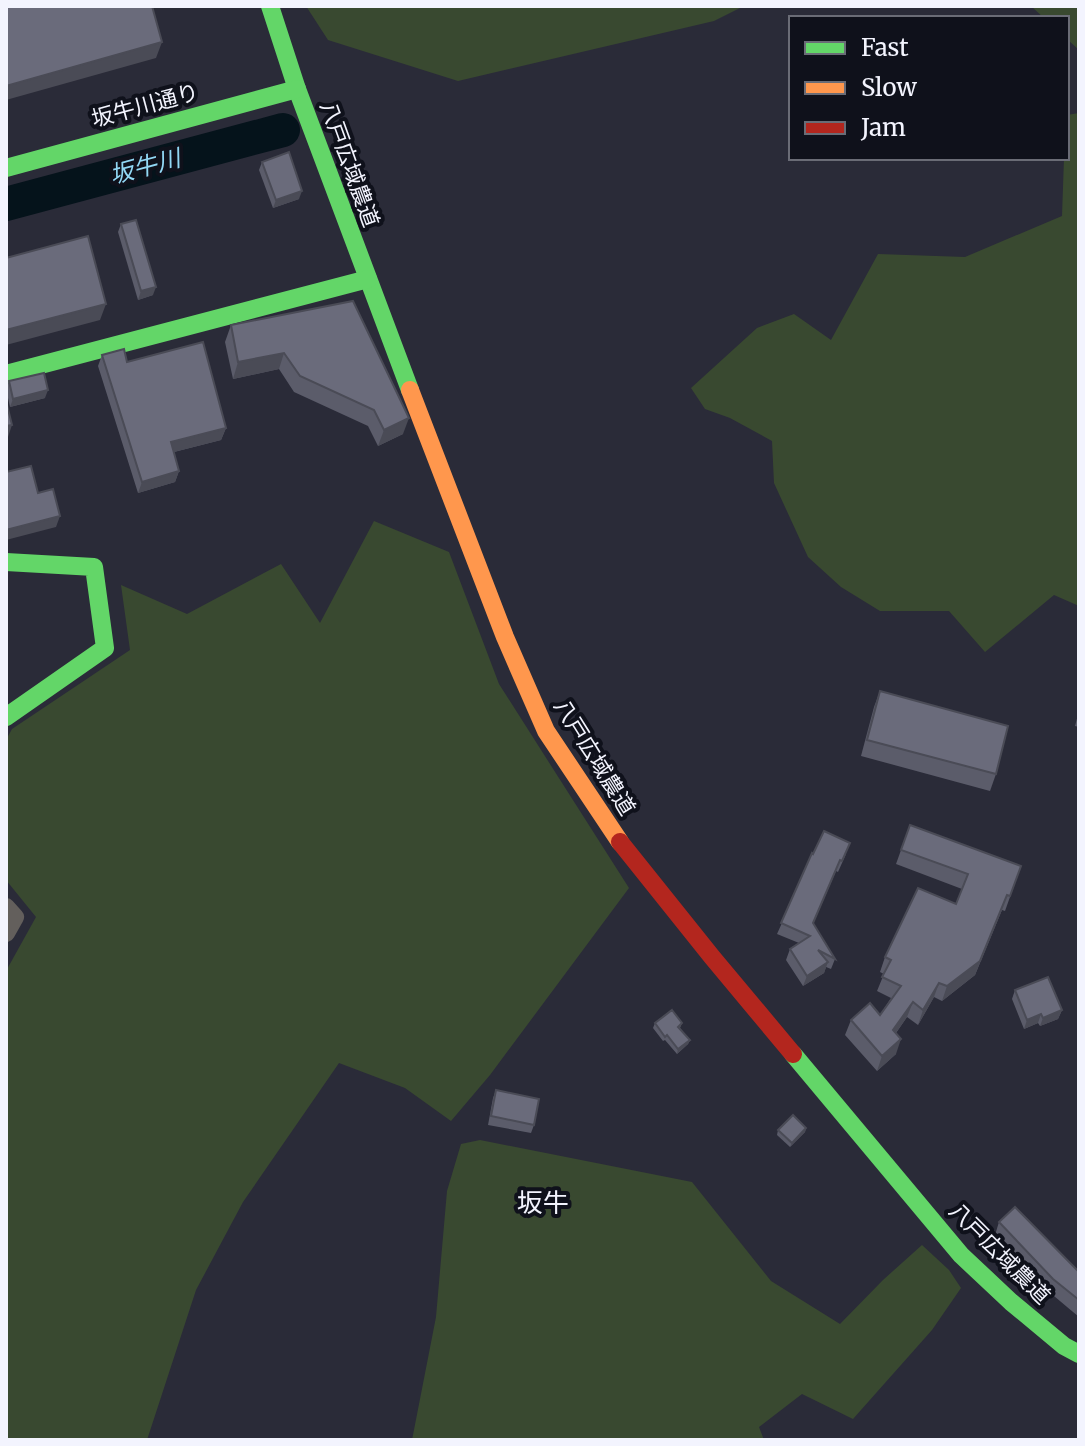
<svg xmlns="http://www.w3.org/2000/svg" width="1085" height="1446" viewBox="0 0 1085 1446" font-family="Merriweather,'Noto Sans JP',serif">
<rect width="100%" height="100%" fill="#2a2b38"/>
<!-- green -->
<g fill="#394930">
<polygon points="306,6 744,6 714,21 458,81 328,40"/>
<polygon points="1031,6 1079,6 1079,50 1067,39 1067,18 1044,18"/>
<polygon points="1079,113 1079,606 1054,595 985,652 949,611 880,611 841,587 808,557 774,483 772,441 730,418 705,409 691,388 757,328 794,314 831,340 878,254 965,257 1062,216 1064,158 1067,158 1067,115"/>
<polygon points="374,521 449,552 499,684 629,888 490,1075 451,1121 405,1088 339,1063 243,1202 196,1290 147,1440 6,1440 6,971 36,917 6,880 6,740 12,729 130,650 121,585 187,614 281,564 320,623"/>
<polygon points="480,1140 692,1182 771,1281 840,1324 883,1280 922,1245 949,1270 961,1288 932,1330 853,1419 802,1394 759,1427 764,1440 412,1440 436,1317 447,1191 461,1144"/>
</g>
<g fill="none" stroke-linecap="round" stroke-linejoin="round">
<!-- river -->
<polyline stroke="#05131b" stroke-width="34" points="6,204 283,130"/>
<!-- street -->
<polyline stroke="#635f5c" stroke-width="18" points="6,907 15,917 6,933"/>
<!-- fast -->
<g stroke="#63d668" stroke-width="18">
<polyline points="270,6 297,89 410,390"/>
<polyline points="6,168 297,89"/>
<polyline points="6,374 368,279"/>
<polyline points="6,562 94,567 105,648 6,717"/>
<polyline points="793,1054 961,1255 1011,1302 1064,1346 1079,1354"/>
</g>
<!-- slow -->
<polyline stroke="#ff974d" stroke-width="18" points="410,390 505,637 546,731 620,842"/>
<!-- jam -->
<polyline stroke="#b3261e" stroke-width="18" points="620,842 712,957 793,1054"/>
</g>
<!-- wall -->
<g fill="#5b5c6a">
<polygon points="262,162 299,199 273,208 259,170"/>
<polygon points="121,224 153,295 138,300 118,232"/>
<polygon points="353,301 403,434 378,446 368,426 294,392 279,369 233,379 225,342 231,325"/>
<polygon points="102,355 226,428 221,440 174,452 179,471 175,482 138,493 98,366"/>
<polygon points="9,381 45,398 10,407 6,389"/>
<polygon points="880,691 996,774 990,791 861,756 874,707"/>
<polygon points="1079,711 1079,727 1075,726"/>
<polygon points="910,825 1021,866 1005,911 1002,910 975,975 942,1001 934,997 918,1025 907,1017 896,1033 896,1054 877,1071 845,1035 851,1020 880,1015 891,998 877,991 884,974 880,972 885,957 956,904 962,889 896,864"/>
<polygon points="813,854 846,854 838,872 836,871 813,924 835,959 831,969 826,967 824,973 803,986 786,960 790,949 799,943 777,934"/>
<polygon points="1015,990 1062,1010 1058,1019 1040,1026 1038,1023 1024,1029 1012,999"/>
<polygon points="655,1023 682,1023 680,1028 690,1040 688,1044 677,1054 665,1040 663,1041 653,1028"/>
<polygon points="496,1090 534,1125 531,1133 488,1125 493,1098"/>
<polygon points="806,1128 805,1132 790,1147 777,1135 778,1130"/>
<polygon points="999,1222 1073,1267 1079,1272 1079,1317 1048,1291 995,1235"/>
</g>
<!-- shaded-wall -->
<g fill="#4a4b56">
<polygon points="162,42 156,58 6,100 6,86"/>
<polygon points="302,191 299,199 273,208 276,200"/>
<polygon points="156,287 153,295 138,300 141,291"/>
<polygon points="106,304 100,320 6,345 6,330"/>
<polygon points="284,353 279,369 233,379 238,362"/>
<polygon points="48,390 45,398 10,407 13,399"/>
<polygon points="409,418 403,434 378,446 384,430"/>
<polygon points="12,425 8,437 6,438 6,426"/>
<polygon points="226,428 221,440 166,454 171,442"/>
<polygon points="179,471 175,482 138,493 142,482"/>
<polygon points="60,516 56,527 6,540 6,530"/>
<polygon points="1007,895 975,975 942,1001 947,986"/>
<polygon points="828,962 824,973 803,986 807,976"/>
<polygon points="939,983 934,997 918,1025 923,1010"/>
<polygon points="913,1002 907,1017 888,1044 893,1030"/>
<polygon points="1062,1010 1058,1019 1040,1026 1043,1018"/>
<polygon points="1041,1014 1038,1023 1024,1029 1027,1020"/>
<polygon points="901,1039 896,1054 877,1071 882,1056"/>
<polygon points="690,1040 688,1044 677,1054 678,1049"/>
<polygon points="806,1128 805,1132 790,1147 792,1143"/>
</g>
<!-- building -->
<g fill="#6a6b7b" stroke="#4a4b56" stroke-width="2">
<polygon points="6,6 152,6 162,42 6,86"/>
<polygon points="289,152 302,191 276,200 262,162"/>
<polygon points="136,220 156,287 141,291 121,224"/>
<polygon points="88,236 106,304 6,330 6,258"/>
<polygon points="353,301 409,418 384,430 374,410 300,376 284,353 238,362 231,325"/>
<polygon points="203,342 226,428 171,442 179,471 142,482 102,355 124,349 127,362"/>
<polygon points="44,373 48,390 13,399 9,381"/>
<polygon points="6,401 12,425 6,426"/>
<polygon points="31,466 38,493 53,489 60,516 6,530 6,472"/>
<polygon points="880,691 1008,726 996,774 867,740"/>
<polygon points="910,825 1021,866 1010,896 1007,895 980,961 947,986 939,983 923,1010 913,1002 893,1030 901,1039 882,1056 851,1020 870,1003 880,1015 901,986 882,977 891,960 885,957 918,888 956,904 968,874 901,850"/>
<polygon points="824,831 850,843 842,861 840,860 813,923 835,959 818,950 828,962 807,976 790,949 810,936 781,923 812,853 813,854"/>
<polygon points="1048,977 1062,1010 1043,1018 1041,1014 1027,1020 1015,990"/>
<polygon points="672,1010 682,1023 678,1027 690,1040 678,1049 667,1035 665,1037 655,1023"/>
<polygon points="496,1090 539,1099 534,1125 491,1116"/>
<polygon points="793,1115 806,1128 792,1143 778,1130"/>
<polygon points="1015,1207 1079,1272 1079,1300 1053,1279 999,1222"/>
</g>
<g text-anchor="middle" stroke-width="8" stroke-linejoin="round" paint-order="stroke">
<!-- street labels -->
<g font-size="22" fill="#f3f4fe" stroke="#0f111b">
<text transform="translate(145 105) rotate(-15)" y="8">坂牛川通り</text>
<text transform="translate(350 164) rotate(70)" y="8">八戸広域農道</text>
<text transform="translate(595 757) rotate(58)" y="8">八戸広域農道</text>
<text transform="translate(1000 1253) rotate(45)" y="8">八戸広域農道</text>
</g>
<!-- water labels -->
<g font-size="24" font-style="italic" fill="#92d8f5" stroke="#0f111b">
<text transform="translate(145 167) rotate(-15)" y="8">坂牛川</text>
</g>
<!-- quarter labels -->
<g font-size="26" fill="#f3f4fe" stroke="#0f111b">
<text x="543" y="1212">坂牛</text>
</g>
</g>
<!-- border -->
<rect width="1085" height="1446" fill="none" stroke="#f3f4fe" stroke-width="16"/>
<!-- legend -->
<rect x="789" y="16" width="280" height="144" fill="#0f111b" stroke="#6a6c76" stroke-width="2"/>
<rect x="805" y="42" width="40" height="12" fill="#63d668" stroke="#6a6c76" stroke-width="2"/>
<text x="861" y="56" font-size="24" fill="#f3f4fe">Fast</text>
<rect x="805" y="82" width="40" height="12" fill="#ff974d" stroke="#6a6c76" stroke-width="2"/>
<text x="861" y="96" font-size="24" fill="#f3f4fe">Slow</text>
<rect x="805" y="122" width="40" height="12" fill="#b3261e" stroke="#6a6c76" stroke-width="2"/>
<text x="861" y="136" font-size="24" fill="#f3f4fe">Jam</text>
</svg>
